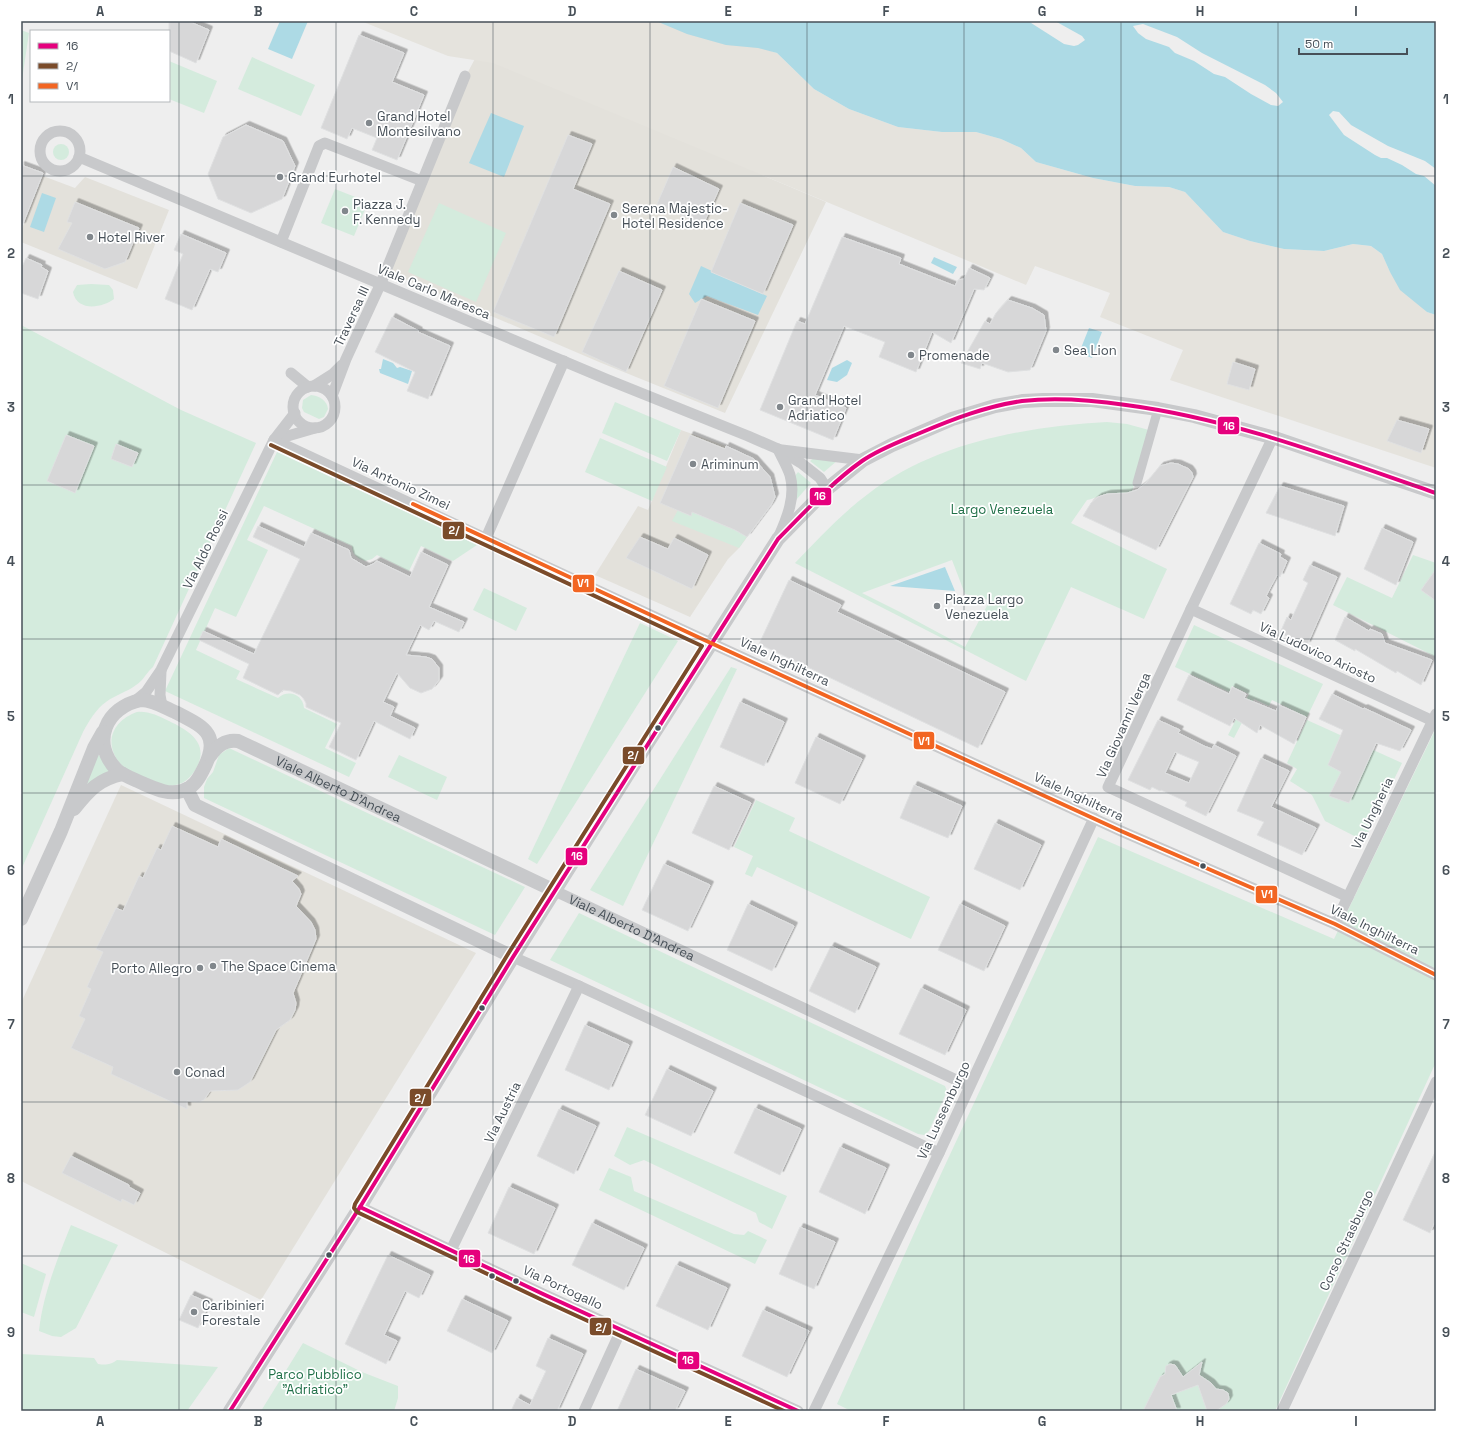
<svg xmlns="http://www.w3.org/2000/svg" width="1457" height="1432" viewBox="0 0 1457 1432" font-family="'Space Grotesk',sans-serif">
<defs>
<filter id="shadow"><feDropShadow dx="3.5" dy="-3.5" stdDeviation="0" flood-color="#0004"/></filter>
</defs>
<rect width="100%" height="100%" fill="#eee"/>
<!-- commercial -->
<g fill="#e3e1db">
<polygon points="495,21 657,21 772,48 762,175 826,202 725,413 599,362 386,271 460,87"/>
<polygon points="43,176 75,188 85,177 169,210 137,289 21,242 21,231"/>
<polygon points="681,430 726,446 754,459 770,477 775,497 771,505 739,548 728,559 690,617 595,575 638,506 648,510"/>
<polygon points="121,785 476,953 261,1300 21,1181 21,1003"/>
</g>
<!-- green -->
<g fill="#d4ebdd" fill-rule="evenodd">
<polygon points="21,30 29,33 21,86"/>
<polygon points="252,57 315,85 301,116 238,89"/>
<polygon points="169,61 217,81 204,113 169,99"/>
<circle cx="61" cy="152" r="8"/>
<polygon points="335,189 368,202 354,236 321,223"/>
<polygon points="439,203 506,233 476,302 408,272"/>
<path d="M 91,284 L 109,285 L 113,290 L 114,299 C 102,308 77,312 73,292 L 77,285 Z"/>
<path d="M 21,325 L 181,410 L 256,443 L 153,667 C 146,673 143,681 136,685 C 127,692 115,695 106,702 C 96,709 89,721 83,732 L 21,870 Z"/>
<path d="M 311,395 C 319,396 327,400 328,409 L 324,417 L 319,419 L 304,412 L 302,408 L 303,400 Z"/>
<polygon points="615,402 681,430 667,461 602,433"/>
<path d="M 1107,422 L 1127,424 L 1149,430 L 1132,492 C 1123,494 1115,492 1106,494 C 1099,495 1094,499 1087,500 L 1071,523 L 1167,569 L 1144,619 L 1071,587 L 1026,681 L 795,563 C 818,539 841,514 868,494 C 936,442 1024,427 1107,422 ZM 952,560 L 965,594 L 990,600 L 965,647 L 900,612 L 862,593 Z"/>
<polygon points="600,438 667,467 652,501 585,472"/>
<path d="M 277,452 L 477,545 L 453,561 L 421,546 L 409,571 L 377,555 L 372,559 L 365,561 C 357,558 352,555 352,546 L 264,506 L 247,540 L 268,550 L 236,617 L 215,608 L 196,650 L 240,671 L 236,679 L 278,698 C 288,689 303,694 304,708 L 337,724 L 325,748 L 356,763 L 349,777 L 165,691 Z"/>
<polygon points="815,457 838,460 824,472 810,461"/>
<polygon points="798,472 811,483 796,500 795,476"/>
<polygon points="678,510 691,515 692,512 735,530 756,524 739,548 672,521"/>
<polygon points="1413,555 1436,563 1436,657 1333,605 1347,577 1392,598"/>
<polygon points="484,588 527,608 516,631 473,610"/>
<polygon points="640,623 678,641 537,864 528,859"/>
<polygon points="1194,625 1323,684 1307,717 1272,700 1269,706 1254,699 1234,738 1228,735 1249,694 1232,686 1229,692 1175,667"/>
<polygon points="731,667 737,669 623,906 590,890"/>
<path d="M 137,712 C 149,711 158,716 169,721 C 187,730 208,741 198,765 C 194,773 189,779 182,783 C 177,785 172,786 167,786 C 162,786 128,772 125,769 C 122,767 121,764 119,762 C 103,741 114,720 137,712 Z"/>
<polygon points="1307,720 1402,763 1364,841 1325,821 1312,795 1290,781 1297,769 1287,763"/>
<polygon points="1436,728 1436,1062 1275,1411 851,1411 837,1404 940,1176 1098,837 1334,939"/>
<polygon points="229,748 525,887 495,935 204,798 204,787 207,779 213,772 219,755"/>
<polygon points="98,754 110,770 82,792"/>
<polygon points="399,755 447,777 437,800 388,777"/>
<polygon points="756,800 795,818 789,831 930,897 911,939 757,867 752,877 745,874 753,856 734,847"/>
<polygon points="579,913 945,1086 947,1091 929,1131 924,1135 918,1134 550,960"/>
<polygon points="627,1127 787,1196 772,1229 759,1222 756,1213 644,1160 630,1165 614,1156"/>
<polygon points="609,1168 631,1177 634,1191 734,1234 744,1235 748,1231 767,1240 755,1264 599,1190"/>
<path d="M 71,1225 L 118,1245 L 76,1328 L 61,1337 L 52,1336 L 39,1331 C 43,1294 57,1260 71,1225 Z"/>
<polygon points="21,1263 46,1274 34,1317 21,1312"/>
<polygon points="303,1343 362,1372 398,1386 398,1398 394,1411 261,1411"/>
<path d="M 21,1354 L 94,1358 L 98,1364 C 106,1365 110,1365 117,1360 L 218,1367 L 187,1411 L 21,1411 Z"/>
</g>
<!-- sand -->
<polygon fill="#e5e3dd" points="361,21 656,21 687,34 726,45 758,48 777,53 814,89 849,109 898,127 942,132 976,132 1001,139 1021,148 1036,162 1093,178 1135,186 1169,187 1185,192 1223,232 1250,241 1284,249 1324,251 1353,244 1371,246 1382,254 1390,272 1427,312 1436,315 1436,468 1170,380 1183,350 1100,317 1110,293 1035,266 1026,285 493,63 448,56"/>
<!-- water -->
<g fill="#addae5">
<polygon points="280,21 308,21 292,59 268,49"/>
<polygon points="656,21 1436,21 1436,315 1427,312 1400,290 1390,272 1382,254 1371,246 1353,244 1324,251 1284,249 1250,241 1223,232 1185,192 1169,187 1135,186 1093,178 1036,162 1021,148 1001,139 976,132 942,132 898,127 849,109 814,89 777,53 758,48 726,45 687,34"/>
<polygon points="491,113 524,126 504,177 469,163"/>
<polygon points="42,193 56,198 44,232 30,227"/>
<polygon points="934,257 957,267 953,274 931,263"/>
<polygon points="701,266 767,296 758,315 707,296 695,303 689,294"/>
<polygon points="1089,328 1102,332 1092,358 1079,353"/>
<polygon points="383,359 393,363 397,368 400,367 412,371 408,384 380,373 379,369 381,369"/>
<polygon points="847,360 852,363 847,375 837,382 827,380 832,368"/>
<polygon points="945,567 955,591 890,586"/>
</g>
<!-- pier -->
<g fill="#eee">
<polygon points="1028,21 1055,21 1082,36 1085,40 1078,45 1074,46 1064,44"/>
<polygon points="1143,24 1177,37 1202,53 1265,85 1276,93 1283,102 1278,106 1271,105 1251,94 1225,77 1214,74 1194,61 1175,53 1169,47 1146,39 1138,33 1133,26"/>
<polygon points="1333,111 1339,112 1351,125 1388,146 1425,161 1436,169 1436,186 1424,176 1416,174 1402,165 1387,158 1381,158 1375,155 1344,135 1329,115"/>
</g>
<!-- building -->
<g fill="#d7d7d8" stroke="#dfe0e1" fill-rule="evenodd" filter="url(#shadow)">
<polygon points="169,21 188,21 209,30 196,63 169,51"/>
<polygon points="359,35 404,53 392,82 424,95 397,160 372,150 377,138 352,128 347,139 321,128"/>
<polygon points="246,125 283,141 295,166 282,199 251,213 218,199 208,174 223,137"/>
<polygon points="568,135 592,144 573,189 610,204 554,337 493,312"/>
<polygon points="21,165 43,173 22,226 21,226"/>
<polygon points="673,167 719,189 703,225 657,204"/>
<polygon points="75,202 139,228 125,262 105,269 58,249 72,223 67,222"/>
<polygon points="740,203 793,225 763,294 711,272"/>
<polygon points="181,234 226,253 218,272 210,269 192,310 165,299 183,254 174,250"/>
<polygon points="842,237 901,258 899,264 955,286 958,280 964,279 969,268 990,278 984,290 974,289 951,343 932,332 916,372 879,357 885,342 844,326 815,395 846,408 833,440 760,410 797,321 805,324"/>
<polygon points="26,258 42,265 41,267 48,271 38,299 21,293 21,269"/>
<polygon points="619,271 662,290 626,372 582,352"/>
<polygon points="701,299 755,321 718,408 664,386"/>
<polygon points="1008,300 1032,308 1044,315 1046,331 1030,370 1008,372 982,363 980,369 961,363 985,321 990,324 996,313"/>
<polygon points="392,317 419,331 418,332 450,346 428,399 407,391 415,372 375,352"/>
<polygon points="1233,362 1255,369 1249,390 1227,384"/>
<polygon points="1397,420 1429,429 1421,453 1387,441"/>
<polygon points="66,435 94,446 75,493 47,481"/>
<polygon points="690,435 725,449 726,446 754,459 770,477 775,497 771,505 747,537 735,530 692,512 691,516 660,503"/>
<polygon points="116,444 138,453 132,467 111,459"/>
<polygon points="1171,463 1178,464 1189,469 1192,473 1193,477 1156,550 1083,516 1091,503 1098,497 1107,494 1127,493 1137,490 1146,483 1160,466"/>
<polygon points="1280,486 1344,506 1335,536 1266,513"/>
<polygon points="258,526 304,547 311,533 349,550 351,558 366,567 373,564 377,561 410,577 421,552 448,565 429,607 464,622 459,632 434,621 429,630 420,625 406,655 426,657 432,659 439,668 439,680 432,689 421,693 410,688 397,673 383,702 394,707 390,716 415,728 410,739 374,721 356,760 329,747 341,723 306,707 306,703 303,698 300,695 291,691 283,690 278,695 243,678 249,664 199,640 203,631 254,654 300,559 253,537"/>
<polygon points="1382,528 1413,542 1396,585 1364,569"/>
<polygon points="640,537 668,549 674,538 708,555 692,589 626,558"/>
<polygon points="1259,543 1281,554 1280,557 1287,561 1280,577 1277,575 1266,596 1269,598 1261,614 1253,610 1251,614 1230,604"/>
<polygon points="1310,565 1337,577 1307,645 1280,633 1287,617 1291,620 1308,583 1303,580"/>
<polygon points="1436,569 1436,601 1421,590"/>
<polygon points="789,580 841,605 837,612 1005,692 978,748 759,644"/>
<polygon points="1345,617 1369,631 1370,629 1382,634 1385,643 1432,660 1421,685 1397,671 1396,673 1355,649 1355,651 1335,640"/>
<polygon points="1189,675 1229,694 1232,687 1246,694 1244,698 1276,711 1279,705 1306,717 1294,744 1260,725 1257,733 1234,718 1230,726 1177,700"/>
<polygon points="1332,694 1363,709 1364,708 1411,730 1400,751 1376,743 1349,803 1329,796 1341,772 1328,765 1343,730 1319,719"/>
<polygon points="740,702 784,722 764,766 720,747"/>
<path d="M 1158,720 L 1180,730 L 1178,733 L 1204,746 L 1212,749 L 1214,745 L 1236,756 L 1206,816 L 1185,806 L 1187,802 L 1161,790 L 1160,791 L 1152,787 L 1150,790 L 1128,780 ZM 1175,752 L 1199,762 L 1189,783 L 1165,773 Z"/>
<polygon points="816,737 862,759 840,804 795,783"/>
<polygon points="1261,758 1289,771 1271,807 1316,828 1302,855 1257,835 1264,822 1237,811"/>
<polygon points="914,785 962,806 948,838 900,818"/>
<polygon points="714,786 751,803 729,850 692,833"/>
<polygon points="995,823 1041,845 1020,890 974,869"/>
<polygon points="172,826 218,847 221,839 298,876 292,881 299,889 301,894 296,906 311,922 315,930 316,939 293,993 296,1003 295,1010 290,1020 276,1030 250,1082 238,1090 210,1091 204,1100 199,1102 187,1101 187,1109 111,1074 113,1067 71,1048 85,1019 79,1016 91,989 87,987 103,952 96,949 116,908 123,911 139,876 143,878 157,848 161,850"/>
<polygon points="664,864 710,885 688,931 642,910"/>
<polygon points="748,904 794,926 772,971 727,950"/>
<polygon points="960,904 1005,926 984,971 938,950"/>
<polygon points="831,946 876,967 855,1013 809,991"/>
<polygon points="921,988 966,1010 945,1055 899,1034"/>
<polygon points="585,1025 629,1045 609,1090 565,1070"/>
<polygon points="667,1069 713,1091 691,1136 645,1115"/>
<polygon points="755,1108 801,1129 780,1175 734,1153"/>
<polygon points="559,1109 596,1126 574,1174 537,1156"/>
<polygon points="840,1147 886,1168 865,1214 819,1192"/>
<polygon points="1436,1150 1436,1219 1430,1233 1403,1220"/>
<polygon points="71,1156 129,1185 129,1187 140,1193 134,1205 122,1199 121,1202 62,1173"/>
<polygon points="509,1187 555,1208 534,1254 488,1233"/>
<polygon points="592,1223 644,1248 624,1290 572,1265"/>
<polygon points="800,1227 835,1242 814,1289 779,1274"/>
<polygon points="388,1255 430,1275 419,1298 405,1291 384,1335 397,1341 386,1364 345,1344"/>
<polygon points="676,1265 727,1288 708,1330 656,1306"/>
<polygon points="191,1295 209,1303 198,1328 179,1320"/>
<polygon points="462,1299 508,1321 492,1353 447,1331"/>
<polygon points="763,1310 809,1331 787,1377 742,1356"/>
<polygon points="548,1338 583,1354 557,1411 511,1411 517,1398 530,1405 546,1371 536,1366"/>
<polygon points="1202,1362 1199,1375 1211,1383 1216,1389 1223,1390 1228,1393 1229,1399 1226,1404 1216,1411 1207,1411 1198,1385 1171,1395 1177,1411 1143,1411 1160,1377 1165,1374 1166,1366 1170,1364 1175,1365 1183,1377"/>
<polygon points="636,1369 685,1391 675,1411 617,1411"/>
</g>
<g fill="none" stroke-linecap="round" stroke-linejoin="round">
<!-- pedestrian -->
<polyline stroke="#c8c9cb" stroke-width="9" points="1137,483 1158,409"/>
<!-- minor -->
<g stroke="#c8c9cb" stroke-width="11">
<circle cx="60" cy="151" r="20"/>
<polyline points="79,157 606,379 748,436 778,449 801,463 820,478 827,489"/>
<polyline points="281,242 319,146 325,143 422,181"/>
<polyline points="291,373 308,387"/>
<polyline points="314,386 333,374 342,365"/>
<circle cx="314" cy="407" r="21"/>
<polyline points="332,396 346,359 381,283 465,76"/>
<polyline points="1273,437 1191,609 1108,787 1348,897"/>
<polyline points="274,440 700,638 1121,831 1335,924 1436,975"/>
<polyline points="274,440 315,428"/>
<path d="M 778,449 C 782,458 787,466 790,475 C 796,496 787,518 779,536"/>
<polyline points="782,450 863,460"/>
<polyline points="486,538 564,361"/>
<polyline points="1191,609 1433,721"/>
<polyline points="161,671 160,695 162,706"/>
<polyline points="135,701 146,692 161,670 274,440 295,413"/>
<path id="s1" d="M 555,891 L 969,1086"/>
<polyline points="1335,924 1436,714"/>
<polyline points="513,957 579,986 939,1153"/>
<polyline points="360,1207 543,1294 798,1411"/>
<polyline points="451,1250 579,986"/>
<polyline points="584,1411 621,1330"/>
<polyline points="814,1411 939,1153 1094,818"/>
<polyline points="1282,1411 1436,1082"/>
</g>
<!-- tertiary -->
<g stroke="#c8c9cb" stroke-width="14">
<path d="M 141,700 C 153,700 164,707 175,712 C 204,727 222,734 203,770 C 198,780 193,788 182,791 C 168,795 156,789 144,784 C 136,780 124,776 117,770 C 90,743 106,707 141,700 Z"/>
<path id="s2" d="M 210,756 C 217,746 225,739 238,741 L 555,891"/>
<polyline points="187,789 195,805 513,957"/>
<path d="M 74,809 C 89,790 99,779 123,774"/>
<polyline points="21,919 61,831 94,748 103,732"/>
<polyline points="230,1411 360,1207 513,957 635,763 778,539 827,489 863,460 892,445 952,419 995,406 1023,401 1043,400 1092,400 1158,409 1194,416 1275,438 1436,493"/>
</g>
<!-- bus-1 casing -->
<g stroke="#fff" stroke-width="7">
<g id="bus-1">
<polyline points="360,1207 543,1294 798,1411"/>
<path d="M 230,1411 L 360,1207 L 513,957 L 778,539 C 805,512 831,483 862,461 C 879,449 901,441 920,433 C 953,419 987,406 1022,401 C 1057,397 1092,400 1126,405 C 1233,419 1334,458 1436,493"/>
</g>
</g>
<!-- bus-2 casing -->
<g stroke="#fff" stroke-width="7">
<polyline id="bus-2" points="271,445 702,646 508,954 355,1204 354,1208 357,1212 540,1299 784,1411"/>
</g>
<!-- bus-3 casing -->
<g stroke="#fff" stroke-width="7">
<polyline id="bus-3" points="413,504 700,638 1121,831 1335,924 1436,975"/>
</g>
<!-- bus-1 -->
<use href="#bus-1" stroke="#e5007d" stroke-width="4"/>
<!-- bus-2 -->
<use href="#bus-2" stroke="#7a4b2a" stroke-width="4"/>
<!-- bus-3 -->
<use href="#bus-3" stroke="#f26522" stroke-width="4"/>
</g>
<!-- grid -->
<path fill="none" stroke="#475058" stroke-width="1" stroke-opacity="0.55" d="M 179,21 L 179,1411M 336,21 L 336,1411M 493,21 L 493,1411M 650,21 L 650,1411M 807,21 L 807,1411M 964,21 L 964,1411M 1121,21 L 1121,1411M 1278,21 L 1278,1411M 21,176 L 1436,176M 21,330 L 1436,330M 21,485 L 1436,485M 21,639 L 1436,639M 21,793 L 1436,793M 21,947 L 1436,947M 21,1102 L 1436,1102M 21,1256 L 1436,1256"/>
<!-- markers -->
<g fill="#81878c" stroke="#fff" stroke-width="1.5">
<circle cx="369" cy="123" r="4"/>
<circle cx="280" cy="177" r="4"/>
<circle cx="345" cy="211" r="4"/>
<circle cx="614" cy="215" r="4"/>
<circle cx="90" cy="237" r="4"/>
<circle cx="1056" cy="350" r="4"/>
<circle cx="911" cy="355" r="4"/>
<circle cx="780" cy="407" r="4"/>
<circle cx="693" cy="464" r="4"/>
<circle cx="937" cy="606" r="4"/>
<circle cx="213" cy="966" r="4"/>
<circle cx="200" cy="968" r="4"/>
<circle cx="177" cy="1072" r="4"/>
<circle cx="194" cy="1312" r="4"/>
</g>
<g fill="#475058" stroke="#fff" stroke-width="1.5">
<circle cx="658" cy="728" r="3.5"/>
<circle cx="1203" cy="866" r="3.5"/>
<circle cx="482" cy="1008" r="3.5"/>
<circle cx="329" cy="1255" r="3.5"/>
<circle cx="492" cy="1276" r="3.5"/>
<circle cx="516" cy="1281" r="3.5"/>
</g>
<g text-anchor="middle" stroke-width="3.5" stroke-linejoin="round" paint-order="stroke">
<!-- poi labels -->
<g font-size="13" fill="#475058" stroke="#fff" text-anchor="start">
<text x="377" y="121">Grand Hotel<tspan x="377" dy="15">Montesilvano</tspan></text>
<text x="288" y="182">Grand Eurhotel</text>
<text x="353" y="209">Piazza J.<tspan x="353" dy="15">F. Kennedy</tspan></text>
<text x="622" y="213">Serena Majestic-<tspan x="622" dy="15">Hotel Residence</tspan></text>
<text x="98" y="242">Hotel River</text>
<text x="1064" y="355">Sea Lion</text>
<text x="919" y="360">Promenade</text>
<text x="788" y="405">Grand Hotel<tspan x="788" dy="15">Adriatico</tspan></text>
<text x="701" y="469">Ariminum</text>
<text x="945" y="604">Piazza Largo<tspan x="945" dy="15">Venezuela</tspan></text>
<text x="221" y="971">The Space Cinema</text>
<text x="192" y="973" text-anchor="end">Porto Allegro</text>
<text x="185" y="1077">Conad</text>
<text x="202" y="1310">Caribinieri<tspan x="202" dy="15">Forestale</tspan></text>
</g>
<!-- street labels -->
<g font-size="13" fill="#475058" stroke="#fff">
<text transform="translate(434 291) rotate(23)" y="5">Viale Carlo Maresca</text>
<text transform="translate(351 316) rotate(-65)" y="5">Traversa III</text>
<text transform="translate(401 483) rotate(25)" y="5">Via Antonio Zimei</text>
<text transform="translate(205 549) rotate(-64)" y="5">Via Aldo Rossi</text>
<text transform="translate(1318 652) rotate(25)" y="5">Via Ludovico Ariosto</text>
<text transform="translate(785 661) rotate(25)" y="5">Viale Inghilterra</text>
<text transform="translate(1123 725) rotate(-66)" y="5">Via Giovanni Verga</text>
<text dy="5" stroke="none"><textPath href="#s2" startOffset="145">Viale Alberto D'Andrea</textPath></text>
<text transform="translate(1079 796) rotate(25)" y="5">Viale Inghilterra</text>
<text transform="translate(1372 813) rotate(-64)" y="5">Via Ungheria</text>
<text dy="5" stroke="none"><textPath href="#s1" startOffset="85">Viale Alberto D'Andrea</textPath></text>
<text transform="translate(1375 929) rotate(26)" y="5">Viale Inghilterra</text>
<text transform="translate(943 1110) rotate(-65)" y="5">Via Lussemburgo</text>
<text transform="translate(502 1112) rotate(-64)" y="5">Via Austria</text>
<text transform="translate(1346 1240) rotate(-65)" y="5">Corso Strasburgo</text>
<text transform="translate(563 1287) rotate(25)" y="5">Via Portogallo</text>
</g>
<!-- park labels -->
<g font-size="13" fill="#207048" stroke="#fff">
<text x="1002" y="514">Largo Venezuela</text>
<text x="315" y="1379">Parco Pubblico<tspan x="315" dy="15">"Adriatico"</tspan></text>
</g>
</g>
<g stroke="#fff" stroke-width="1.5">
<rect x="1217" y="416" width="23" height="19" rx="4" fill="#e5007d"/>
<rect x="809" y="487" width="23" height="19" rx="4" fill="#e5007d"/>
<rect x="442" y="521" width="23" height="19" rx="4" fill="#7a4b2a"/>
<rect x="572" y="574" width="23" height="19" rx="4" fill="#f26522"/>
<rect x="913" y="731" width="22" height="19" rx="4" fill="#f26522"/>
<rect x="622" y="746" width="23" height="19" rx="4" fill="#7a4b2a"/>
<rect x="565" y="847" width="23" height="19" rx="4" fill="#e5007d"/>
<rect x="1255" y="885" width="23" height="19" rx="4" fill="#f26522"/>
<rect x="409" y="1088" width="23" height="19" rx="4" fill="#7a4b2a"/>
<rect x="458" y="1249" width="23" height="19" rx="4" fill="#e5007d"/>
<rect x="589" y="1317" width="23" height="19" rx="4" fill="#7a4b2a"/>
<rect x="677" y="1351" width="23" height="19" rx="4" fill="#e5007d"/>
</g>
<g font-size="11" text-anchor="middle" font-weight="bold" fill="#fff">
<text x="1229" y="430">16</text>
<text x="820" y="500">16</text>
<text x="454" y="534">2/</text>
<text x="583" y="587">V1</text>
<text x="924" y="745">V1</text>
<text x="633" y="759">2/</text>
<text x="577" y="860">16</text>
<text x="1267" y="898">V1</text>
<text x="420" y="1102">2/</text>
<text x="469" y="1263">16</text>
<text x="601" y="1331">2/</text>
<text x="688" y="1364">16</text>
</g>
<!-- border -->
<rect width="1457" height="1432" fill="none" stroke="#ffffff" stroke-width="44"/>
<!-- legend -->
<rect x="30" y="30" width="140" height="72" fill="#ffffff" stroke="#b5b9bc"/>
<rect x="38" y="43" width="20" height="6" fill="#e5007d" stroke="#b5b9bc"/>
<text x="66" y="50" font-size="12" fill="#475058">16</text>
<rect x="38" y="63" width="20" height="6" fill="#7a4b2a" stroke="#b5b9bc"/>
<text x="66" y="70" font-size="12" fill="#475058">2/</text>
<rect x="38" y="83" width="20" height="6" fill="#f26522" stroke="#b5b9bc"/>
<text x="66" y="90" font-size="12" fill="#475058">V1</text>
<!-- scale -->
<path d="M1299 48v6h108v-6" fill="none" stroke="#475058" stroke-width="2"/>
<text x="1305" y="48" font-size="12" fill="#475058" stroke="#ffffff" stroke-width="3" paint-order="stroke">50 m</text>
<rect x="22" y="22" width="1413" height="1388" fill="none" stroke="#475058" stroke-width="1.5"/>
<g font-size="13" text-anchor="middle" font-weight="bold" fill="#475058">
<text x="100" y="16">A</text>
<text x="258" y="16">B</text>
<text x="414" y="16">C</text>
<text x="572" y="16">D</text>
<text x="728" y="16">E</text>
<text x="886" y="16">F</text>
<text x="1042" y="16">G</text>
<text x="1200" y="16">H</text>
<text x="1356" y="16">I</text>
<text x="11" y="104">1</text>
<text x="1446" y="104">1</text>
<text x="11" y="258">2</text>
<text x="1446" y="258">2</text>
<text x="11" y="412">3</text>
<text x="1446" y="412">3</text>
<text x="11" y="566">4</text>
<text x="1446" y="566">4</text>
<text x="11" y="721">5</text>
<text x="1446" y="721">5</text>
<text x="11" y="875">6</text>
<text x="1446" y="875">6</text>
<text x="11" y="1029">7</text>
<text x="1446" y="1029">7</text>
<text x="11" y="1183">8</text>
<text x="1446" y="1183">8</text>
<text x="11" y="1337">9</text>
<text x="1446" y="1337">9</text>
<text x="100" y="1426">A</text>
<text x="258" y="1426">B</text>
<text x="414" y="1426">C</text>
<text x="572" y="1426">D</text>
<text x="728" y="1426">E</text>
<text x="886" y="1426">F</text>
<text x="1042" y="1426">G</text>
<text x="1200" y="1426">H</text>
<text x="1356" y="1426">I</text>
</g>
</svg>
